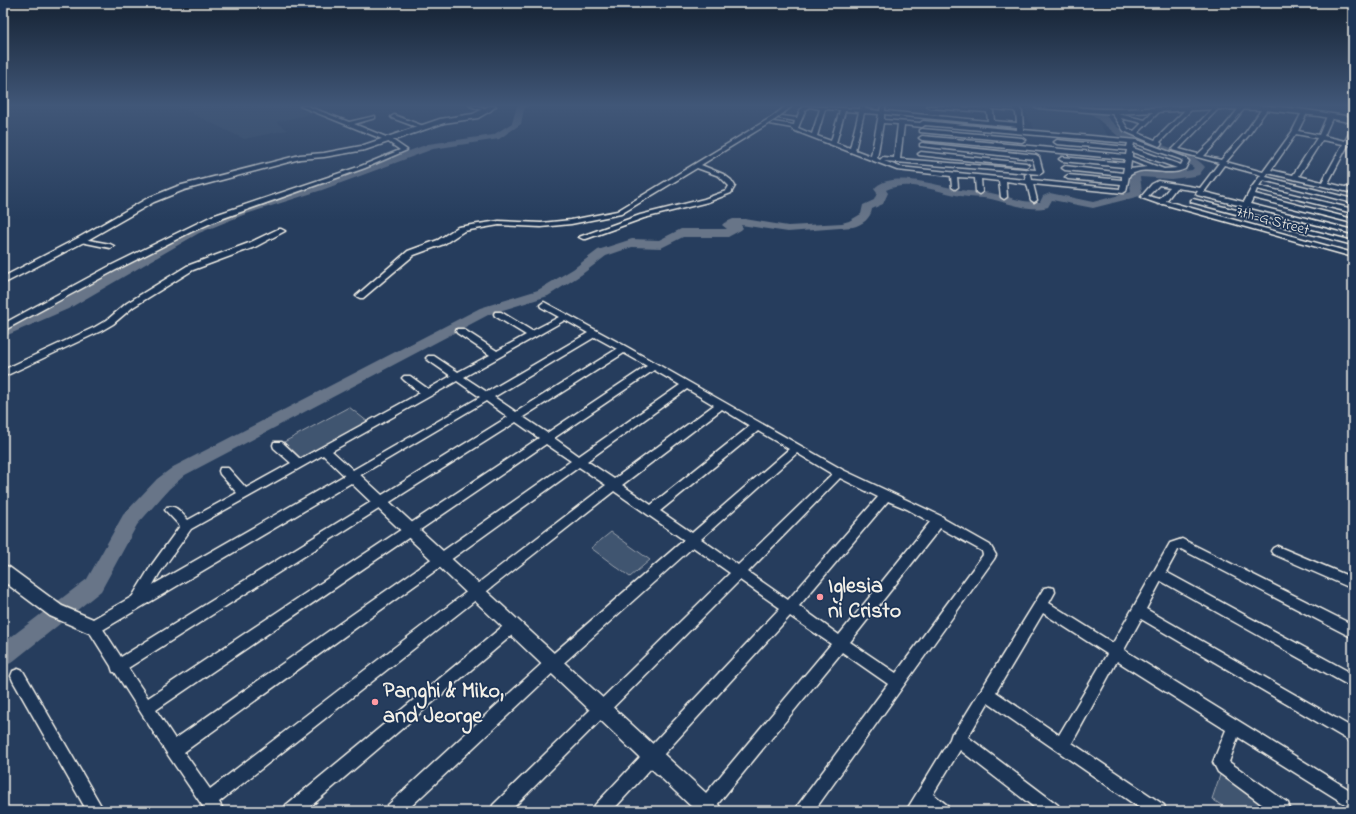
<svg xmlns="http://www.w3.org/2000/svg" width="1356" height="814" viewBox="0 0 1356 814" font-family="'Indie Flower',sans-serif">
<rect width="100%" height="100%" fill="#263d5d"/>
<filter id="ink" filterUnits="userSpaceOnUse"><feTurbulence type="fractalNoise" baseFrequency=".025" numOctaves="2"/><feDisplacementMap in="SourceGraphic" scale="8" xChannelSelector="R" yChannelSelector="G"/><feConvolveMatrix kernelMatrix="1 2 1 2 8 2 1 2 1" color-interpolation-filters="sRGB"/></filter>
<g filter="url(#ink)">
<!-- built -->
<g fill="#334966">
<polygon points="177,106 297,106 315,113 276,122 287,130 244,139"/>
<polygon points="1026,106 1091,112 1110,139 1036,133 1031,122 1028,121"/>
</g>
<!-- green -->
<g fill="#40546f" stroke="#9aa2ac">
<polygon points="349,407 368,422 301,458 284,442"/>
<polygon points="611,532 650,560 630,577 591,548"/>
<polygon points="1221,772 1283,811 1230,811 1212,799"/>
</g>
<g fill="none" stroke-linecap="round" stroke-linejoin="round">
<!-- river -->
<g fill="#677588" fill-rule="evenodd">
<polygon points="517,106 528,106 524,109 521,124 499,139 433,149 322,190 243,215 199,233 68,309 3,337 3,328 58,303 191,229 235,211 314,186 428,144 493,135 512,123"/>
<path d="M 1082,106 C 1105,106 1108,124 1126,132 C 1147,143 1191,149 1205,167 L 1199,175 L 1195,176 L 1171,179 L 1140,177 L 1142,191 L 1140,196 L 1093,208 L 1052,200 L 1048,207 C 1029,212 1009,203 991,199 C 981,197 971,198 961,196 C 937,192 909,179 886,190 L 888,193 L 883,204 L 872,209 C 871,218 862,225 853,227 L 788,232 L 741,225 L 743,228 L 741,230 L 728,237 L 683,237 L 661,248 L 632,247 L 606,256 L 581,275 L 548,296 L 490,314 L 185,475 L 169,489 L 137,525 L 101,591 L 11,663 L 3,666 L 3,643 L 87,579 L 123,515 L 157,479 L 173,467 L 480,308 L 538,290 L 573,269 L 598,250 L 632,239 L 659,240 L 681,229 L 727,229 L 722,225 L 724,223 L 733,219 L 745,219 L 788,226 L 842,223 L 849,221 L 861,214 L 863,205 L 874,200 L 877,193 L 874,189 C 889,169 940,186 960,190 C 971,192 981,191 991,193 C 1007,196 1023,203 1040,202 L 1043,196 L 1050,193 L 1093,202 L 1131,192 L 1129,179 L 1132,172 L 1147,170 L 1171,173 L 1192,170 L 1194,168 L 1182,159 L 1118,136 Z"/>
</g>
<!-- pedestrian casing -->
<g stroke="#f4f1e8" stroke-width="3">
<polygon id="pedestrian" points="980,106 1016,109 1018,110 1016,111 982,108"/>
</g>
<!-- minor casing -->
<g stroke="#f4f1e8" stroke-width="3">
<g id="minor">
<polygon points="300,106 307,106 349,122 375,116 375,118 354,124 391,139 407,150 365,168 218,220 191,232 114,271 3,331 3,324 108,267 212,216 361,166 400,150 387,141"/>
<polygon points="470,106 478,106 491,110 488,112"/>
<polygon points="786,106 792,106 776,119 701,165 723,174 731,180 735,186 731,193 708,202 644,218 586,239 583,239 579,237 640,215 704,199 726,191 729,186 719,176 697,168 621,214 571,224 541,227 499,225 464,231 444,244 414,255 363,298 360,298 356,296 408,251 438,240 458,227 499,221 541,223 571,220 617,211 772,117"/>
<path d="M 805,106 L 860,109 L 860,106 L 866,106 L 865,109 L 880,111 L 881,106 L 885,106 L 885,111 L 988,121 L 987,112 L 930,108 L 927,106 L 947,106 L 990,109 L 993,111 L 994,121 L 1017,123 L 1016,113 L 1013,110 L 1012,106 L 1018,106 L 1022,112 L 1023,130 L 1137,140 L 1184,157 L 1189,161 L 1185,169 C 1166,178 1145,163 1129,176 L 1126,191 L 1123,193 L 1033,184 L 1037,200 L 1034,202 L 1031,200 L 1027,184 L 1006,181 L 1007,197 L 1004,199 L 1001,197 L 999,181 L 981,179 L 982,192 L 979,194 L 976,192 L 975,178 L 957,177 L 958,187 L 955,189 L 952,187 L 951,176 L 897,170 L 793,130 L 792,128 L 770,124 L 773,122 L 794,125 L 795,121 L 779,118 L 782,116 L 797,118 L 800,110 ZM 809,107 L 820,109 L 812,134 L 798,128 L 805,111 ZM 825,109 L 840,110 L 831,141 L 817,136 ZM 845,111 L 859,112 L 850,148 L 836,143 ZM 864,113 L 879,114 L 871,156 L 855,150 ZM 884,114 L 1017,127 L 1017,130 L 923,121 L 920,123 L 884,120 ZM 883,123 L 898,124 L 894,158 L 883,157 L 880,160 L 877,158 ZM 904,125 L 922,127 L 925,125 L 1128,143 L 1127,147 L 1057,140 L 1054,142 L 1057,144 L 1127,150 L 1126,155 L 922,136 L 919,138 L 922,140 L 1125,159 L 1124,163 L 1062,157 L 1059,159 L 1062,161 L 1124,167 L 1123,173 L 1065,166 L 1062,168 L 1065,170 L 1122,176 L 1122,180 L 1068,175 L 1065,177 L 1068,179 L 1121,184 L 1120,189 L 1032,180 L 1031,175 L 1028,173 L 1025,175 L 1026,180 L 900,167 L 884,161 L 1040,174 L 1043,172 L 1039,157 L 1036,155 L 922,143 L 920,144 L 920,146 L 1033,159 L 1036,170 L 900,159 ZM 1134,143 L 1180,159 L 1183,161 L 1181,165 L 1133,148 ZM 1132,152 L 1177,168 L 1164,169 L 1132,157 ZM 1131,161 L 1147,167 L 1130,169 Z"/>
<path d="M 1215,106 L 1220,107 L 1179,149 L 1198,154 L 1215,138 L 1240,107 L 1244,107 L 1244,109 L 1219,140 L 1204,156 L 1221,160 L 1245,133 L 1263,107 L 1267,107 L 1268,108 L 1249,135 L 1226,162 L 1263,172 L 1292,132 L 1302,112 L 1307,113 L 1298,131 L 1319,135 L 1327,116 L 1330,114 L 1333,116 L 1324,136 L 1345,141 L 1351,130 L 1353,129 L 1353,136 L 1350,142 L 1353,143 L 1353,145 L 1348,145 L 1328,183 L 1353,189 L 1353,193 L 1268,173 L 1266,177 L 1353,199 L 1353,203 L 1263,180 L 1259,186 L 1353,209 L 1353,213 L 1257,189 L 1255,194 L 1353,219 L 1353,223 L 1253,198 L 1250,204 L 1353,230 L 1353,234 L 1248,207 L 1245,213 L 1353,241 L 1353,245 L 1191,202 L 1191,200 L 1193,199 L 1240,211 L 1242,206 L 1197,195 L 1196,194 L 1198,191 L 1176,188 L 1166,201 L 1353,253 L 1353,257 L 1163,204 L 1159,204 L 1142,198 L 1141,197 L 1152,184 L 1158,181 L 1200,188 L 1219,163 L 1172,150 ZM 1296,134 L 1317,138 L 1293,175 L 1271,170 ZM 1322,140 L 1343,144 L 1322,182 L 1299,176 ZM 1224,165 L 1261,175 L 1252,187 L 1244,202 L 1204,192 ZM 1159,185 L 1170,187 L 1160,199 L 1148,196 Z"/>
<path d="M 1187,108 L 1192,109 L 1160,142 L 1162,144 L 1159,146 L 1124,131 L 1111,112 L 1114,110 L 1118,114 L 1145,120 L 1156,109 L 1160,109 L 1160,111 L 1138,133 L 1155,140 ZM 1121,118 L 1142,123 L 1134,131 L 1128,129 Z"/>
<polygon points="394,115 426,127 427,128 422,129 392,118 391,117"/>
<polygon points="922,129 1022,138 1025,140 1022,142 920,132 920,130"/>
<polygon points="921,152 1026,163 1029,165 1026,167 919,155 918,154"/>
<polygon points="278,229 281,229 285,231 255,247 193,270 133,307 113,324 101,331 3,377 3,370 95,327 107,320 127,303 187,266 249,243"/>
<polygon points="78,238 110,244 114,246 110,248 81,242 78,242"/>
<path d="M 544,302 L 627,347 L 843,470 L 943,517 L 944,519 L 990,545 L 996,555 L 994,559 L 814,811 L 796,811 L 798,805 L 888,684 L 842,652 L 712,811 L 694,811 L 696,805 L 831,644 L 790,616 L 612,811 L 593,811 L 595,805 L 780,608 L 740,580 L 510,811 L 491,811 L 493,805 L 730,573 L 693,547 L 558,668 L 406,811 L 386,811 L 388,805 L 548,658 L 684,540 L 614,491 L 219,802 L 224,811 L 206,811 L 168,755 L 115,672 L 113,672 L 111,666 L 89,631 L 87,627 L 89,623 L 94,621 L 99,623 L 121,657 L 508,417 L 486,401 L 352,480 L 348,479 L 323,455 L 191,529 L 159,574 L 141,606 L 136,608 L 131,606 L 129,602 L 151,566 L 180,526 L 165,510 L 167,507 C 176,504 182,514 188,520 L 237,493 L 220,474 L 219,471 L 220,468 L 228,468 L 246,488 L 291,463 L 274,448 L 273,445 L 274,442 L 282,442 L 300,459 L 420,393 L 404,380 L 402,378 L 404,376 L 410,376 L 428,389 L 451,376 L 428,360 L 426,358 L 428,356 L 434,356 L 458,372 L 490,355 L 457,333 L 456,331 L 457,329 L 463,329 L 497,351 L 526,335 L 495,316 L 494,314 L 495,312 L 501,312 L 532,331 L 559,317 L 541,307 L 540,305 ZM 565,320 L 588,333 L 487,392 L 464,377 ZM 595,337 L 617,349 L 516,412 L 494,397 ZM 624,353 L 647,366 L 547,433 L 523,417 ZM 654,370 L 680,385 L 579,456 L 554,438 ZM 457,381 L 480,397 L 353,470 L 332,451 ZM 687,389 L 714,405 L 614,479 L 587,461 ZM 722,409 L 750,426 L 651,505 L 622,485 ZM 516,422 L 539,438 L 148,698 L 128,668 ZM 758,431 L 789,449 L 692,533 L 660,511 ZM 546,444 L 571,461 L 175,739 L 156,710 ZM 797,453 L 832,474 L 738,565 L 701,539 ZM 579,467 L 606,485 L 210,789 L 184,752 ZM 840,478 L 878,497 L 788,600 L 748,572 ZM 888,501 L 907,509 L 930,522 L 839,635 L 799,606 ZM 940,528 L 982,551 L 983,555 L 896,673 L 850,642 Z"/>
<path d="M 1182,539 L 1353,625 L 1353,638 L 1181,549 L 1178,550 L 1166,572 L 1353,674 L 1353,688 L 1161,581 L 1146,609 L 1353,728 L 1353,743 L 1141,619 L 1124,650 L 1353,792 L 1353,809 L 1238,737 L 1229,762 L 1288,803 L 1290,809 L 1289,811 L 1271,811 L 1218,772 L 1213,762 L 1226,730 L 1117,661 L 1072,743 L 1164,805 L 1166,811 L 1144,811 L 988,703 L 968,737 L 1058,805 L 1060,811 L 1039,811 L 960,750 L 933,794 L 947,805 L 949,811 L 928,811 L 925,808 L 923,811 L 906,811 L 950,739 L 952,733 L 955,732 L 1044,588 L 1049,587 L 1054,588 L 1055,592 L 1049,603 L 1113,643 L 1170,543 ZM 1043,613 L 1107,654 L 1059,735 L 996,692 Z"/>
<polygon points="1277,546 1353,578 1353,589 1273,554 1271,551 1273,548"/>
<polygon points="513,620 518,622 520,626 518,630 305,811 284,811 286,805 508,622"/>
<polygon points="18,669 23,671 104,811 87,811 13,681 11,676 13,671"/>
</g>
</g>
<!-- tertiary casing -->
<g stroke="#f4f1e8" stroke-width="3">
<g id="tertiary">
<polygon points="489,106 496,106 490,111 478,118 444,123 365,150 324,157 300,159 184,190 154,202 84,242 3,284 3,277 78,238 148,198 178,186 300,155 324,153 361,146 440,119 473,114"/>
<polygon points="352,471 357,472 718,804 722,811 696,811 351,483 94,635 50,616 3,581 3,565 9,567 62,606 93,619"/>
</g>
</g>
<!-- secondary casing -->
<g stroke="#f4f1e8" stroke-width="3">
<path id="secondary" d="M 1034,106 C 1061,104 1089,110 1116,109 C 1167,108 1218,102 1268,106 C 1297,108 1325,113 1353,117 L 1353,123 L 1319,116 L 1265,110 L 1217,109 L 1114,114 L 1038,108 Z"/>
</g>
<!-- pedestrian -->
<use href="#pedestrian" fill="#1d3557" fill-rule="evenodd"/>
<!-- minor -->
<use href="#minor" fill="#1d3557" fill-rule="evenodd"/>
<!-- tertiary -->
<use href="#tertiary" fill="#1d3557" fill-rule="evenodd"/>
<!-- secondary -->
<use href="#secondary" fill="#1d3557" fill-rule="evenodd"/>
</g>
</g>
<!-- sky -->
<linearGradient id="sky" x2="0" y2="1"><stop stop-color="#152233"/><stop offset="0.48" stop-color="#415778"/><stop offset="1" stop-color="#415778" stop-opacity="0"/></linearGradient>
<rect width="1356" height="220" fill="url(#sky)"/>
<!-- markers -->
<g fill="#ff9aa2" stroke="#1d3557" stroke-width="1.5">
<circle cx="820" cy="597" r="4"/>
<circle cx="375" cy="702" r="4"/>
</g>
<g text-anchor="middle" stroke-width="3.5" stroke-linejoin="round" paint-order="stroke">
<!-- far-street labels -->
<g font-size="15" fill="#f4f1e8" stroke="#1d3557">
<text transform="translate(1273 220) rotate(15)" y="5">7th-G Street</text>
</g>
<!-- near-poi labels -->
<g font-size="22" font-weight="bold" fill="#f4f1e8" stroke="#1d3557" text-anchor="start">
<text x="828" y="592">Iglesia<tspan x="828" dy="25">ni Cristo</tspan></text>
<text x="383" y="697">Panghi &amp; Miko,<tspan x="383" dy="25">and Jeorge</tspan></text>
</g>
</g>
<!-- margin -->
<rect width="1356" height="814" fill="none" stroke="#1d3557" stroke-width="16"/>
<rect x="8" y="8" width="1340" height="798" fill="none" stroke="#f4f1e8" stroke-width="1.5" filter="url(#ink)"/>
</svg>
